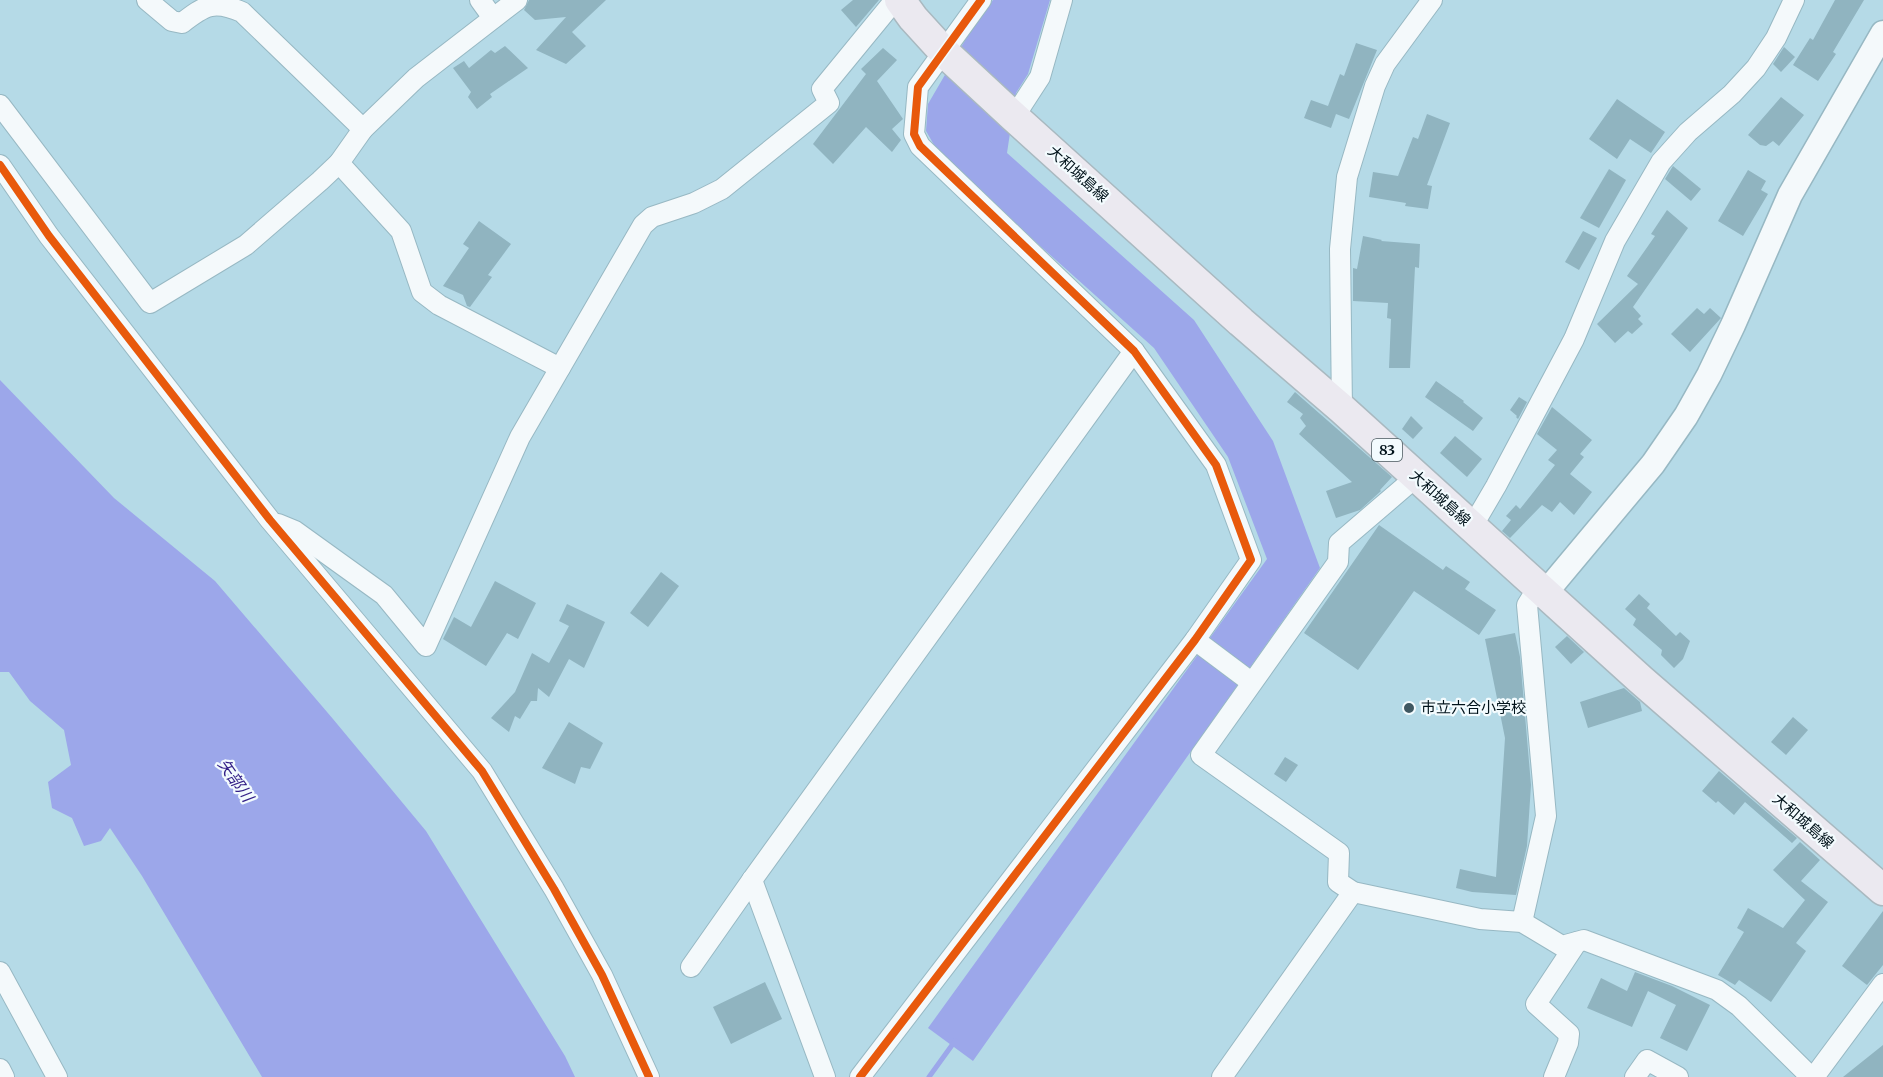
<svg xmlns="http://www.w3.org/2000/svg" width="1883" height="1077" viewBox="0 0 1883 1077" font-family="Merriweather,'Noto Sans JP',serif">
<rect width="100%" height="100%" fill="#b5dae7"/>
<!-- water -->
<g fill="#9ca7ea">
<polygon points="993,0 1050,0 1028,74 1016,93 1007,153 1194,320 1273,441 1320,568 973,1061 928,1028 1267,559 1228,457 1154,348 941,157 926,131 928,104 967,37"/>
<polygon points="0,380 114,498 215,581 333,719 426,831 565,1056 575,1077 262,1077 142,876 110,828 101,841 84,846 72,818 52,808 48,782 71,765 64,730 30,701 9,672 0,672"/>
</g>
<g fill="none" stroke-linecap="round" stroke-linejoin="round">
<!-- stream -->
<polyline stroke="#9ca7ea" stroke-width="5" points="929,1077 955,1041"/>
</g>
<!-- building -->
<g fill="#90b4c0">
<polygon points="529,0 606,0 572,32 586,46 566,64 536,50 566,17 535,20 524,10"/>
<polygon points="853,0 879,0 856,27 841,10"/>
<polygon points="1835,0 1864,0 1833,52 1836,54 1818,81 1793,65 1810,38 1813,40"/>
<polygon points="1356,43 1377,50 1349,119 1336,114 1331,128 1304,118 1311,100 1328,106 1340,74 1344,76"/>
<polygon points="505,46 528,68 490,94 492,97 477,109 468,97 471,92 453,68 464,61 469,68 491,50 495,53"/>
<polygon points="1784,47 1795,57 1781,72 1773,64"/>
<polygon points="883,48 897,60 877,81 903,119 892,129 901,140 892,152 866,127 833,164 813,144 866,74 861,69"/>
<polygon points="1781,97 1804,115 1779,146 1773,141 1766,146 1760,145 1748,135"/>
<polygon points="1617,99 1665,132 1651,153 1630,139 1617,159 1589,139"/>
<polygon points="1427,114 1450,123 1427,185 1432,186 1428,209 1405,206 1406,203 1369,197 1373,172 1398,176 1413,137 1418,139"/>
<polygon points="1673,166 1701,189 1691,201 1665,179"/>
<polygon points="1609,169 1626,180 1599,228 1580,218"/>
<polygon points="1748,170 1766,181 1761,190 1768,194 1743,236 1718,221"/>
<polygon points="1667,210 1688,228 1633,307 1641,316 1638,319 1643,324 1632,334 1628,331 1615,343 1597,324 1638,284 1627,276 1655,236 1651,234"/>
<polygon points="479,221 511,244 488,275 492,277 470,307 467,306 463,295 443,286 469,248 463,244"/>
<polygon points="1583,231 1597,238 1579,270 1565,262"/>
<polygon points="1363,236 1382,240 1381,241 1420,244 1419,268 1415,267 1410,368 1389,368 1391,319 1387,318 1388,303 1353,301 1353,268 1357,269"/>
<polygon points="1697,308 1704,314 1710,308 1721,318 1690,352 1671,334"/>
<polygon points="1436,381 1464,401 1463,402 1483,418 1473,431 1425,397"/>
<polygon points="1295,392 1392,477 1380,490 1381,491 1360,510 1336,518 1326,491 1352,482 1299,434 1306,426 1300,418 1303,414 1287,402"/>
<polygon points="1519,397 1527,402 1518,419 1516,417 1517,416 1510,410"/>
<polygon points="1552,407 1592,440 1580,454 1584,457 1570,474 1592,492 1574,515 1560,502 1552,512 1542,505 1510,538 1502,531 1511,520 1506,516 1516,505 1520,509 1555,465 1548,460 1557,450 1537,434"/>
<polygon points="1411,416 1423,428 1413,439 1402,429"/>
<polygon points="1455,436 1482,459 1467,477 1440,453"/>
<polygon points="1379,525 1443,570 1446,566 1470,582 1465,589 1496,610 1479,635 1414,591 1358,670 1304,633"/>
<polygon points="661,572 679,586 648,627 630,613"/>
<polygon points="495,581 536,603 518,639 507,633 486,666 443,639 454,617 471,627"/>
<polygon points="1639,594 1650,604 1647,608 1676,636 1680,632 1690,641 1683,659 1674,668 1661,655 1662,650 1633,625 1636,619 1625,609"/>
<polygon points="567,604 605,622 584,668 569,659 549,697 538,688 537,701 531,701 520,719 515,716 509,732 491,718 515,692 532,653 549,663 569,626 559,621"/>
<polygon points="1515,633 1520,657 1531,785 1527,846 1516,895 1472,892 1456,888 1460,869 1496,877 1505,738 1485,639"/>
<polygon points="1567,636 1584,652 1571,664 1555,647"/>
<polygon points="1624,688 1640,702 1642,711 1588,728 1580,702"/>
<polygon points="1793,717 1808,730 1786,755 1771,742"/>
<polygon points="569,722 603,743 590,769 581,767 575,784 542,768"/>
<polygon points="1285,757 1298,765 1286,782 1274,774"/>
<polygon points="1719,771 1797,838 1792,843 1745,802 1734,815 1718,801 1716,803 1702,791"/>
<polygon points="1800,842 1820,860 1801,881 1828,902 1796,943 1806,951 1771,1002 1739,980 1735,985 1718,975 1744,932 1737,928 1748,908 1783,928 1805,900 1773,870"/>
<polygon points="1883,911 1883,965 1867,985 1842,966"/>
<polygon points="1635,972 1672,986 1710,1005 1687,1051 1660,1038 1676,1005 1648,991 1632,1027 1587,1008 1601,978 1627,991"/>
<polygon points="765,982 782,1019 731,1044 713,1007"/>
<polygon points="1883,1045 1883,1077 1843,1077"/>
</g>
<g fill="none" stroke-linecap="round" stroke-linejoin="round">
<!-- minor casing -->
<g stroke="#97b8c3" stroke-width="22">
<g id="minor">
<path d="M 147,0 L 172,21 L 182,23 C 205,5 214,0 242,12 L 363,129"/>
<polyline points="480,0 493,18"/>
<polyline points="0,105 150,303 246,245 320,181 339,163 363,129 416,78 517,0"/>
<polyline points="1014,117 1040,77 1062,0"/>
<polyline points="339,163 401,231 422,292 439,305 560,368"/>
<polyline points="0,165 49,236 270,520 482,771 554,889 602,975 649,1077"/>
<polyline points="1342,409 1340,249 1347,177 1375,86 1385,64 1432,0"/>
<polyline points="1416,477 1339,543 1338,562 1201,755 1339,853 1338,882 1353,892 1480,919 1522,922 1562,946 1584,940 1717,990 1739,1006 1811,1077"/>
<polyline points="278,524 295,531 384,595 426,646 520,437 643,225 652,217 694,203 722,189 829,103 822,89 895,0"/>
<polyline points="1472,527 1496,486 1574,339 1615,241 1661,162 1688,132 1732,94 1756,68 1776,38 1794,0"/>
<polyline points="1195,640 1251,682"/>
<polyline points="752,880 825,1077"/>
<polyline points="1522,922 1546,816 1527,605 1539,586"/>
<polyline points="691,967 752,880 1134,351"/>
<polyline points="0,972 57,1077"/>
<polyline points="0,1069 4,1077"/>
<polyline points="860,1077 1195,640 1251,560 1216,465 1134,351 920,146 914,134 918,87 981,0"/>
<polyline points="1222,1077 1353,892"/>
<polyline points="1554,1077 1568,1043 1569,1034 1536,1004 1577,942"/>
<polyline points="1635,1077 1647,1060 1678,1077"/>
<polyline points="1814,1077 1883,984"/>
</g>
</g>
<!-- tertiary casing -->
<g stroke="#97b8c3" stroke-width="27">
<polyline id="tertiary" points="1546,592 1653,464 1686,416 1709,375 1733,325 1790,195 1883,33"/>
</g>
<!-- primary casing -->
<g stroke="#a9b9c0" stroke-width="33">
<polyline id="primary" points="900,0 913,18 944,52 1014,117 1241,322 1342,409 1641,680 1883,890"/>
</g>
<!-- minor -->
<use href="#minor" stroke="#f4f9fb" stroke-width="20"/>
<!-- tertiary -->
<use href="#tertiary" stroke="#f4f9fb" stroke-width="24"/>
<!-- primary -->
<use href="#primary" stroke="#ebe9f0" stroke-width="30"/>
<!-- cycleway casing -->
<g stroke="#f3fbfe" stroke-width="11">
<g id="cycleway">
<polyline points="0,165 49,236 270,520 482,771 554,889 602,975 649,1077"/>
<polyline points="860,1077 1195,640 1251,560 1216,465 1134,351 920,146 914,134 918,87 981,0"/>
</g>
</g>
<!-- cycleway -->
<use href="#cycleway" stroke="#e8590c" stroke-width="8"/>
</g>
<!-- markers -->
<circle fill="#3f5862" stroke="#f3fbfe" stroke-width="2" cx="1409" cy="708" r="6"/>
<g text-anchor="middle" stroke-width="4.5" stroke-linejoin="round" paint-order="stroke">
<!-- shield labels -->
<rect fill="#f3fbfe" stroke="#49585e" stroke-width="1.5" x="1372" y="439" width="30" height="22" rx="4.5"/>
<g font-size="14" font-weight="bold" fill="#00121a">
<text x="1387" y="455">83</text>
</g>
<!-- street labels -->
<g font-size="15" fill="#00121a" stroke="#f3fbfe">
<text transform="translate(1078 174) rotate(42)" y="5">大和城島線</text>
<text transform="translate(1440 498) rotate(42)" y="5">大和城島線</text>
<text transform="translate(1803 821) rotate(41)" y="5">大和城島線</text>
</g>
<!-- poi labels -->
<g font-size="15" fill="#00121a" stroke="#f3fbfe" text-anchor="start">
<text x="1421" y="713">市立六合小学校</text>
</g>
<!-- water labels -->
<g font-size="16" font-style="italic" fill="#321e86" stroke="#f3fbfe">
<text transform="translate(236 780) rotate(55)" y="6">矢部川</text>
</g>
</g>
</svg>
